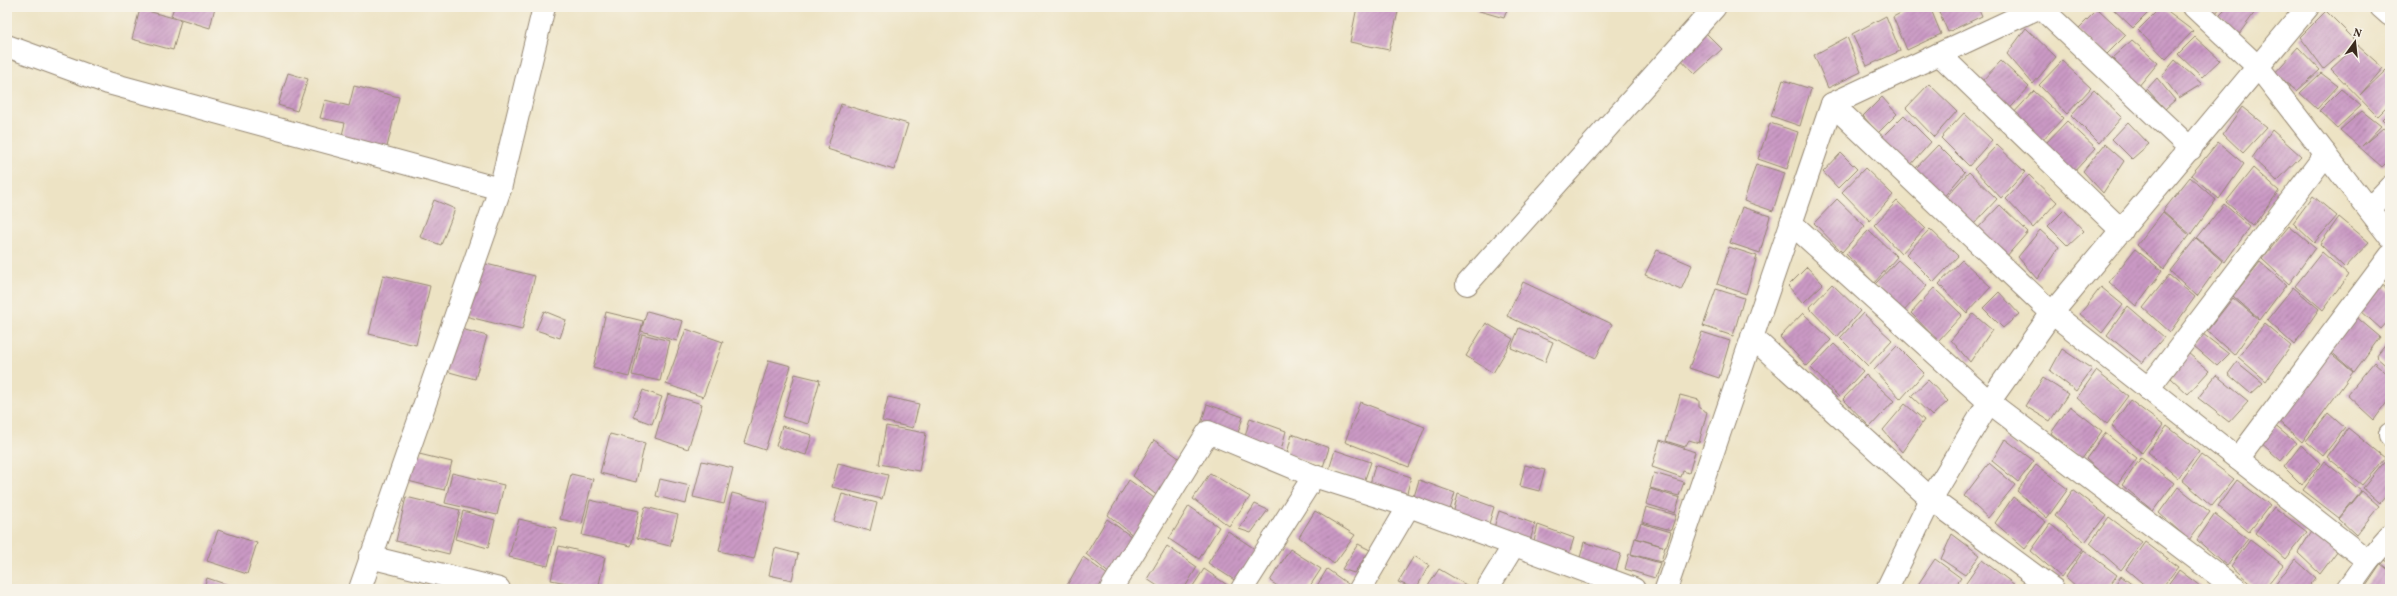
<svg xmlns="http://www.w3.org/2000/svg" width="2397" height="596" viewBox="0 0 2397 596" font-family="Vollkorn,serif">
<defs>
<pattern id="building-hatch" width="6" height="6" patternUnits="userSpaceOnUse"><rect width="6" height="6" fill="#ca99c5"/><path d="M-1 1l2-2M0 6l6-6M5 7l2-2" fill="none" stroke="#a57d9f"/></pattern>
</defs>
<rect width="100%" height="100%" fill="#f7f3e8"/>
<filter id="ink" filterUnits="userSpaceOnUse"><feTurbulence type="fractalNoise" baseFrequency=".025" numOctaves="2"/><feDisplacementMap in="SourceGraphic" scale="8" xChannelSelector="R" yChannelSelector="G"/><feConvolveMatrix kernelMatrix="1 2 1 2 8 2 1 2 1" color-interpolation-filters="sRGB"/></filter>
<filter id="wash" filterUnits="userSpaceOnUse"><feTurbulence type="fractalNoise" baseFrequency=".012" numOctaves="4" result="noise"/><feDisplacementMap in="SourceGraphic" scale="16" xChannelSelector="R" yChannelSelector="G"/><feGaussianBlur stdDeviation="0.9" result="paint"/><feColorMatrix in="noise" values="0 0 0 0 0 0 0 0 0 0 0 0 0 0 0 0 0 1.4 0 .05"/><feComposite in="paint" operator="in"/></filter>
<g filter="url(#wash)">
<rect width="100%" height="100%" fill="#ede3c4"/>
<g id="blocks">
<!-- building -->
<g fill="url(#building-hatch)">
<polygon points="174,7 215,7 210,28 171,16"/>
<polygon points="1357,7 1376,7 1398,12 1389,50 1350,42"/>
<polygon points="1477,7 1508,7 1504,18 1476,10"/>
<polygon points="1912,7 1930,7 1941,34 1907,50 1893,17"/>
<polygon points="1937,7 1978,7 1982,16 1948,32"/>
<polygon points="2111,7 2154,7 2133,28"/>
<polygon points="2161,7 2193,31 2166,59 2138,30"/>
<polygon points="2208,7 2221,7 2215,14"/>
<polygon points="2227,7 2258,7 2258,8 2239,34 2218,16"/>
<polygon points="140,9 181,20 173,50 132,39"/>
<polygon points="2098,9 2126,35 2107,54 2078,29"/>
<polygon points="2326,11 2356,41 2324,69 2300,37"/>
<polygon points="1886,16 1900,51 1867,66 1852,34"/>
<polygon points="1701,28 1722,49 1695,74 1675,53"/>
<polygon points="2026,28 2056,57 2033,84 2007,54"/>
<polygon points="1847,37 1861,72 1828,88 1814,55"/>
<polygon points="2195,37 2220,60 2202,77 2178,54"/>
<polygon points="2132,40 2158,63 2138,87 2112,58"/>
<polygon points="2357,45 2383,68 2360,95 2386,70 2390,74 2390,103 2377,116 2331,69"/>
<polygon points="2298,47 2320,70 2297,91 2274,74"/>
<polygon points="2175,60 2202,84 2179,98 2162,76"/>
<polygon points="2001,61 2029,87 2006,113 1978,85"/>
<polygon points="2062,61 2091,88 2067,114 2039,85"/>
<polygon points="288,73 308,79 297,111 278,105"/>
<polygon points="2321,73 2338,86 2317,109 2300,93"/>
<polygon points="2157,78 2175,100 2165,109 2147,89"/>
<polygon points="1783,80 1811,89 1800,126 1771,116"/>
<polygon points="1929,84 1957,111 1934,137 1906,108"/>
<polygon points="354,86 399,97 386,151 341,139 345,123 320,118 325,100 349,106"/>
<polygon points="2341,89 2361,106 2337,128 2319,111"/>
<polygon points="2094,90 2122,117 2099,143 2071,115"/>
<polygon points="2034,91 2063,118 2039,144 2011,116"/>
<polygon points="1882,97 1897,114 1878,133 1863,116"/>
<polygon points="841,104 908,124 894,170 827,149"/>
<polygon points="2242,107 2267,127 2243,153 2223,134"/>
<polygon points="2362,111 2381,126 2362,146 2383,128 2390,133 2390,159 2382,167 2340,130"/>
<polygon points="2390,111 2390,127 2382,119"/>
<polygon points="1964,113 1992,140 1969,166 1941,138"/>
<polygon points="1904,115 1931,142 1908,168 1880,139"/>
<polygon points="2067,121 2096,148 2072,174 2044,145"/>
<polygon points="2128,122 2149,144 2132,159 2112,139"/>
<polygon points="1770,123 1798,132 1787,169 1758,159"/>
<polygon points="2272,130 2301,156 2277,181 2252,158"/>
<polygon points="2218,142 2244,164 2219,199 2191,175"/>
<polygon points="2105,144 2124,161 2103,193 2083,171"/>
<polygon points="1938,145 1965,172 1942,199 1914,170"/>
<polygon points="1997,145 2025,172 2001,198 1974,169"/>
<polygon points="1841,153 1857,169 1838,188 1823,172"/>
<polygon points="1756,164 1785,173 1773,211 1744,201"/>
<polygon points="1865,168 1893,195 1870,221 1842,192"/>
<polygon points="2253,168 2279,191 2253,226 2226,202"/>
<polygon points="1969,172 1997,199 1973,225 1946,197"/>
<polygon points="2029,175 2057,202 2033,228 2006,199"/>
<polygon points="2190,177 2216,200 2191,235 2163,211"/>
<polygon points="2313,196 2337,216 2314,243 2293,223"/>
<polygon points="1837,199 1865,226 1842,252 1814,223"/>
<polygon points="434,200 455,209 441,245 420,237"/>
<polygon points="1897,201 1925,228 1901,254 1874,225"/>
<polygon points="2224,204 2250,227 2225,262 2197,238"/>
<polygon points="2000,205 2028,232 2005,258 1977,229"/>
<polygon points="1742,207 1770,216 1760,253 1730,243"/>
<polygon points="2064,210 2084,231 2068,246 2048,226"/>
<polygon points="2163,212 2189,235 2164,269 2137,245"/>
<polygon points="2339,217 2369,242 2345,268 2320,244"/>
<polygon points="2289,226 2315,248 2289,284 2262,259"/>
<polygon points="1930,229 1958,256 1934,282 1906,254"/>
<polygon points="1869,230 1897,257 1874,283 1846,254"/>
<polygon points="2040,230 2059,247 2037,279 2018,257"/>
<polygon points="2196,238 2222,261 2197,296 2170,271"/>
<polygon points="1729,247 1757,256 1746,294 1717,284"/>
<polygon points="2135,249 2162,271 2136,306 2109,282"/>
<polygon points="1657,250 1692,265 1681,290 1645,275"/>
<polygon points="2322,252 2348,275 2323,310 2295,286"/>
<polygon points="1898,260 1927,286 1903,312 1875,284"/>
<polygon points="1962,260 1991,287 1967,313 1939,284"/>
<polygon points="478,262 535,276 522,330 465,316"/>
<polygon points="2260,262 2286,285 2260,320 2233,296"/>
<polygon points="1807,267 1823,284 1803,303 1788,286"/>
<polygon points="383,275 430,286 416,345 369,334"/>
<polygon points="2169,275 2195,297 2170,332 2143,308"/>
<polygon points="1523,282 1612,324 1596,358 1507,316"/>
<polygon points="2380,283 2390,291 2390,319 2381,329 2360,310"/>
<polygon points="1832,284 1860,311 1837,337 1809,308"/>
<polygon points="2101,287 2123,305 2102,333 2080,314"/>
<polygon points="2293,287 2319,309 2294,345 2267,320"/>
<polygon points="1934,288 1962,315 1938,341 1911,313"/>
<polygon points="1716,289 1744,298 1733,336 1703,326"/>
<polygon points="1999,292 2019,314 2003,328 1983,308"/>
<polygon points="2233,298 2259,320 2234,355 2207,331"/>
<polygon points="2128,306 2164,337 2142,363 2107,335"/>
<polygon points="544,311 566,320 560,338 536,330"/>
<polygon points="647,311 683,321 677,341 641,331"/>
<polygon points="606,312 643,321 629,377 593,368"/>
<polygon points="1803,313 1831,340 1807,366 1780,337"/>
<polygon points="1863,313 1892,340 1868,366 1840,338"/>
<polygon points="1973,314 1992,330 1970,362 1951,340"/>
<polygon points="2354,315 2380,337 2354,372 2327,348"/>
<polygon points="1486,323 1513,339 1493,373 1466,356"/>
<polygon points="2265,324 2291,346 2266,381 2238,357"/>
<polygon points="454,327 487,336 475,379 442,370"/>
<polygon points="1519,328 1553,342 1545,362 1511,348"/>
<polygon points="686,329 723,342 703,397 666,384"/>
<polygon points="1702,332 1730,341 1719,378 1689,368"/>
<polygon points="642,334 670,341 660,381 632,375"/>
<polygon points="2203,334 2229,354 2217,366 2194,346"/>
<polygon points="2390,339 2390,369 2376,357"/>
<polygon points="1834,344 1863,371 1839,397 1811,368"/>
<polygon points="1897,346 1924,373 1901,399 1874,370"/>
<polygon points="2062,349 2092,369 2076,391 2050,371"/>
<polygon points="2327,350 2353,372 2302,442 2275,418 2301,385 2305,388 2300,383"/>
<polygon points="2188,353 2209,371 2188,394 2171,378"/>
<polygon points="769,360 791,366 765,450 744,443"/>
<polygon points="2237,362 2263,383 2251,394 2228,374"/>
<polygon points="2374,362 2390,376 2390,398 2374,420 2347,395"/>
<polygon points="2096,371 2128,396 2107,424 2077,398"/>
<polygon points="795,374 820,380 808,424 783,417"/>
<polygon points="1866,375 1894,401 1870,427 1843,399"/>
<polygon points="2216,375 2248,401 2229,422 2198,398"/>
<polygon points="2043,378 2068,394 2050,421 2025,406"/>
<polygon points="1928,380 1948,401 1932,416 1911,396"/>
<polygon points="643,390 662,397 652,424 633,417"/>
<polygon points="668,394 702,404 688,449 655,438"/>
<polygon points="1680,395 1699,400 1699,408 1707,412 1699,443 1689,440 1685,447 1666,441"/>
<polygon points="888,397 919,404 913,428 882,421"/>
<polygon points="2130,400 2163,425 2142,453 2112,426"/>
<polygon points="1360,402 1425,427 1409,467 1345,442"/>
<polygon points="1207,404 1243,417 1237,436 1201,424"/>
<polygon points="1905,404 1924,420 1902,452 1883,430"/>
<polygon points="2070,406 2102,431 2082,459 2051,433"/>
<polygon points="2328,413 2345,428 2323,456 2306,441"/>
<polygon points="1250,418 1286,431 1281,450 1245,437"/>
<polygon points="2273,424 2296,443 2281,461 2259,441"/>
<polygon points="782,426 812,435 806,455 776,446"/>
<polygon points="886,426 926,433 919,471 879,464"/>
<polygon points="2167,426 2199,451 2178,478 2148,452"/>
<polygon points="2348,428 2385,458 2362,485 2327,457"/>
<polygon points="2105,433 2137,458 2116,486 2086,459"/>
<polygon points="610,434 645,443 636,482 600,473"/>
<polygon points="1292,434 1329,448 1323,467 1287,454"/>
<polygon points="2005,439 2034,461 2018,482 1992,461"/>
<polygon points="1154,440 1183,461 1160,498 1133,476"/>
<polygon points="1660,440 1695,452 1689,473 1683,471 1681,477 1652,467"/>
<polygon points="2301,445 2320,463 2302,485 2284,467"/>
<polygon points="1335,450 1371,462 1364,482 1329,470"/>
<polygon points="411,452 452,462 444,490 404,480"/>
<polygon points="2201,454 2234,479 2212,506 2182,480"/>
<polygon points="2141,458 2174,483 2153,511 2122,485"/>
<polygon points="2386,460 2390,464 2390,491 2380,503 2363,488"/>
<polygon points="702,461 733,468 724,504 693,497"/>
<polygon points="2324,461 2361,491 2339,518 2303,490"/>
<polygon points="838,463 888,475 882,499 832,487"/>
<polygon points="1989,463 2015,485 1988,518 1964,496"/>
<polygon points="1375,465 1411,477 1406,497 1370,484"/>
<polygon points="1525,465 1545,470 1539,491 1520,486"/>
<polygon points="2036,465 2068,489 2047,518 2017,491"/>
<polygon points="452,473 504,485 497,515 445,503"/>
<polygon points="1210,473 1250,497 1229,526 1193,499"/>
<polygon points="1654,473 1684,482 1679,496 1650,488"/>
<polygon points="571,474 593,479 582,524 560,519"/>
<polygon points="660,479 690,486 686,504 656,496"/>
<polygon points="1129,480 1157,500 1135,537 1108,515"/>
<polygon points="1419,480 1455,493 1449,513 1413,500"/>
<polygon points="2237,480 2270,505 2249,532 2218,506"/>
<polygon points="2178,487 2210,512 2189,540 2159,513"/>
<polygon points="1650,489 1680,498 1675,513 1646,504"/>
<polygon points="2073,490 2106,515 2085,542 2055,516"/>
<polygon points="2362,491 2379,506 2356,535 2339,519"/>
<polygon points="732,493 768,502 754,559 719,551"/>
<polygon points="842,494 877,503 870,531 834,521"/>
<polygon points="1458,494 1494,507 1488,527 1453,514"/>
<polygon points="406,497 460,510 449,554 396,541"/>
<polygon points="2013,497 2046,522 2025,549 1995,523"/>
<polygon points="590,500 639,511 631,546 582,535"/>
<polygon points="1255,504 1268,510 1251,533 1239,529"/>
<polygon points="1189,506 1219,527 1199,559 1169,539"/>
<polygon points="645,507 678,515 670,546 637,538"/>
<polygon points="1646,507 1676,515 1671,530 1642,522"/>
<polygon points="2274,507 2307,532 2285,559 2255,533"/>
<polygon points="463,511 495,520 488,548 455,539"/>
<polygon points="1315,511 1355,535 1334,564 1299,537"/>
<polygon points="1499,511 1535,524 1529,544 1493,531"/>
<polygon points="2215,514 2248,539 2227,566 2197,540"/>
<polygon points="2109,517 2142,542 2121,570 2090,543"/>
<polygon points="519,519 557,528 548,566 509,557"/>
<polygon points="1107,519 1135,539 1112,576 1086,554"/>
<polygon points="1641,523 1671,532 1666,547 1636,538"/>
<polygon points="2050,524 2083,549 2061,577 2031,551"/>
<polygon points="1538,525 1574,538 1568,557 1533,545"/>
<polygon points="2313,529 2338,550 2320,574 2298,553"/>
<polygon points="218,530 257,543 247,574 207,561"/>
<polygon points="1228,531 1258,551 1239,583 1208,563"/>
<polygon points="1952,534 1980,555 1965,575 1941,559"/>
<polygon points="1635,538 1665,547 1661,562 1631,554"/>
<polygon points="2250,540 2283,565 2264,589 2257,589 2231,566"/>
<polygon points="1584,542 1621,554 1615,574 1579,562"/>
<polygon points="2145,542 2178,567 2161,589 2149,589 2126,569"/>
<polygon points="1358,544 1370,550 1354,573 1342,569"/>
<polygon points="559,546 605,557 598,589 551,580"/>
<polygon points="1167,546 1197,567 1184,589 1162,589 1147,579"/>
<polygon points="775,548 798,554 792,580 769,575"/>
<polygon points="1290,549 1321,569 1308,589 1282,589 1270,581"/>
<polygon points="2084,550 2117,575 2107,589 2079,589 2066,577"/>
<polygon points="2390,551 2390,564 2384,560"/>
<polygon points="1629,554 1660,563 1655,578 1625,569"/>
<polygon points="1414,556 1429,565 1416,589 1398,582"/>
<polygon points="1083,557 1112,578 1105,589 1065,589"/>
<polygon points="1935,559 1961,578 1953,589 1915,589"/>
<polygon points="2295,559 2316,578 2307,589 2272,589"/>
<polygon points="1982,560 2015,585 2011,589 1967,589 1964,586"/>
<polygon points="2381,564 2390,571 2390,589 2364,589"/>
<polygon points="1204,569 1233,589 1191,589"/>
<polygon points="1327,569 1355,589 1315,589"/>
<polygon points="1439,569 1473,589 1426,589"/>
<polygon points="2179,570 2204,589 2166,589"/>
<polygon points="2121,576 2138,589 2112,589"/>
<polygon points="207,578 240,589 204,589"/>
</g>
</g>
</g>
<g filter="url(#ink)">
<use href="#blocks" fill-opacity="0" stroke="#948671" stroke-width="1"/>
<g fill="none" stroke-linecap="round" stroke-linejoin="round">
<!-- minor casing -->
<g stroke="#948671" stroke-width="24">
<g id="minor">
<polyline points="2040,7 1832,104 2052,313 2368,561"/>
<polyline points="2040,7 2191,149"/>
<polyline points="2194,7 2259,68 2390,237"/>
<polyline points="2381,7 2390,15"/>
<polyline points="7,46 108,83 500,189"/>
<polyline points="1939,54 2122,231"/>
<polyline points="2369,209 2390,187"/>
<polyline points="1791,223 1989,402 2236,589"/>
<polyline points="1467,284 1715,7"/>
<polyline points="1752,337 1931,499 2053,589"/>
<polyline points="2148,389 2326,154"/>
<polyline points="2390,434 2390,435"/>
<polyline points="2238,459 2390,256"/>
<polyline points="370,557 499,589"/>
<polyline points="360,589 500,189 544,7"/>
<polyline points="1111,589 1208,432 1314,476 1409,506 1634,589"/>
<polyline points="1242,589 1314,476"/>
<polyline points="1360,589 1409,506"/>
<polyline points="1487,589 1514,545"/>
<polyline points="1666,589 1832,104"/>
<polyline points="1887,589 1931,499 1989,402 2052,313 2308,7"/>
<polyline points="2348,589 2368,561 2390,536"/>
</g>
</g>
<!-- minor -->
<use href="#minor" stroke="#fff" stroke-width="22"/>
</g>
</g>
<!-- margin -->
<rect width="2397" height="596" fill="none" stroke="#f7f3e8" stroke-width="24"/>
<!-- north arrow -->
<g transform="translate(2355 42) rotate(15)" stroke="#f7f3e8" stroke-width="3" paint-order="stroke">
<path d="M0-3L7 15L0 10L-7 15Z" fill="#3b2a1e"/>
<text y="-6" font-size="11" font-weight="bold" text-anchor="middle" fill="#3b2a1e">N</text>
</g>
</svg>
